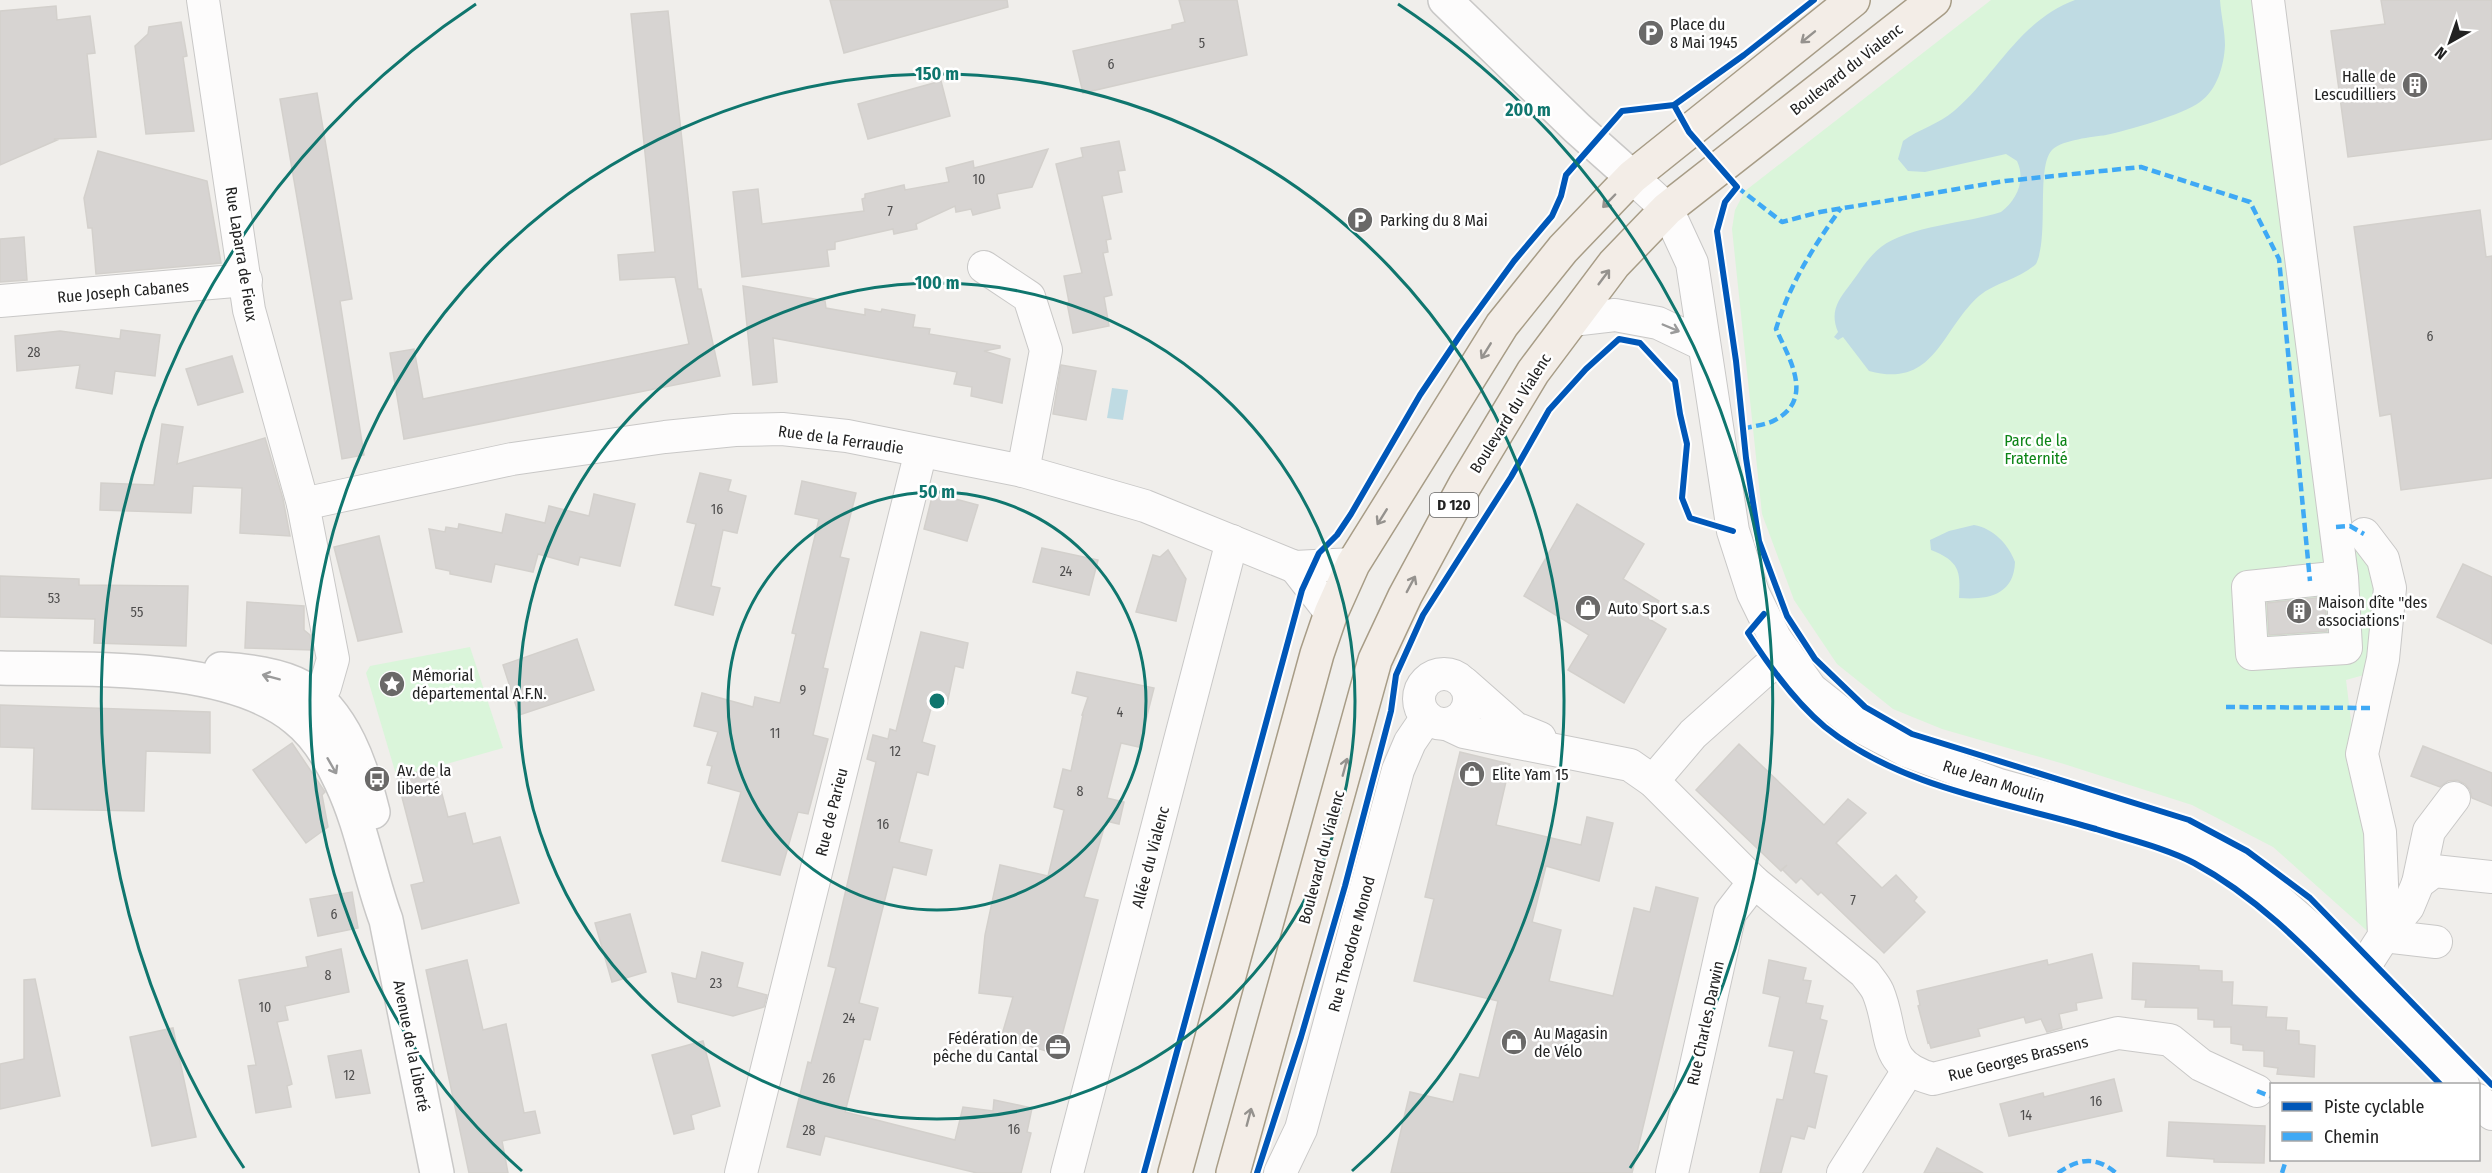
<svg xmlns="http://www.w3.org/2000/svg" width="2492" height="1173" viewBox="0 0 2492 1173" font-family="'Fira Sans Condensed',sans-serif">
<rect width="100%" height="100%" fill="#f0eeeb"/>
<!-- park -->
<g fill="#daf5da">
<polygon points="1991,0 2260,0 2329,545 2358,543 2374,558 2378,656 2364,675 2346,680 2376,922 2374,937 2273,847 2192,805 2064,764 1942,729 1893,709 1837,664 1794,600 1762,514 1732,229 1735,210 1745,191"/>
<polygon points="470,647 503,748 397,778 366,673 370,666"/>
</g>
<!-- water -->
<g fill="#bfdbe3">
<path d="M 2075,0 L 2220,0 C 2221,15 2225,31 2225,45 C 2224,66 2217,90 2200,102 C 2182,115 2129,130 2106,135 C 2092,137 2063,140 2053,149 C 2035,165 2050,236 2036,264 C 2020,279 1996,282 1979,296 C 1941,330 1935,389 1869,371 L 1843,337 L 1838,340 L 1834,337 L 1838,332 C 1830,313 1837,301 1849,286 C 1859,273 1868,257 1881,247 C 1908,226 1968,223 2001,212 C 2017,200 2026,180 2017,161 L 2006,154 L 1925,172 L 1908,171 L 1898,159 L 1903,141 C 1919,129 1939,124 1954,111 C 1997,74 2019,21 2075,0 Z"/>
<polygon points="1112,388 1128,390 1123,420 1107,418"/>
<path d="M 1974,525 C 1993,528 2009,545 2015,562 C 2014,596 1986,600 1959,598 C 1961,571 1959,561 1931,550 L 1930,540 L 1949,531 Z"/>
</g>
<!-- building -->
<g fill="#d7d4d2" stroke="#d3d0cc" stroke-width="1.5">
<polygon points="830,0 1007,0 1008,7 844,53"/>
<polygon points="1179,0 1237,0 1247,55 1083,93 1073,51 1172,29 1172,25 1185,22"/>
<polygon points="2381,0 2492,0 2492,139 2348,157 2331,31 2385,24"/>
<polygon points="56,6 57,20 90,16 95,53 87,54 96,137 54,139 57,140 0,165 0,11"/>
<polygon points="668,11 698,289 701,289 720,376 404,439 390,353 414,349 423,399 689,344 675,277 620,280 618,255 655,252 631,14"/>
<polygon points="181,22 187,56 183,57 194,131 146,134 135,46 148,34 149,27"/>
<polygon points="941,81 950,116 868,139 858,104"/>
<polygon points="317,93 352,299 340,301 364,455 342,459 280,99"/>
<polygon points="1119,141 1125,170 1118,171 1122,192 1102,196 1111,239 1106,240 1108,252 1103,253 1112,295 1104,297 1109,326 1073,333 1067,303 1069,302 1064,276 1082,273 1056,164 1083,157 1081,148"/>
<polygon points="1048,149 1032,187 997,194 1000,208 973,215 971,209 956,212 955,206 916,224 917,229 894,234 893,229 835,242 835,249 827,250 829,266 742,277 733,192 758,189 762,224 864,211 862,199 865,198 865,194 904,185 905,190 949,182 946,168 973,161 974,168"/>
<polygon points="98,151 207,181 221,263 96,274 92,228 88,228 84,198"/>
<polygon points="2480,210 2486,257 2492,256 2492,478 2401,490 2391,414 2380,416 2354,227"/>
<polygon points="24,237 27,280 0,282 0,239"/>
<polygon points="743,286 825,301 826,308 865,315 865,309 881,312 882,309 915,315 913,327 930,329 929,334 1000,346 1000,348 984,351 1010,359 1002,403 971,396 972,387 954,384 957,372 773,338 777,382 753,385"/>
<polygon points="121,330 160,335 155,376 115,371 112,394 76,388 80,365 17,371 15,336 60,331 120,339"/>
<polygon points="232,356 243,392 198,405 186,369"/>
<polygon points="1061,365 1096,371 1086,420 1053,414"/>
<polygon points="162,424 183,427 177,464 265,438 283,499 290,536 240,533 242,488 193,486 191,513 100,510 101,483 154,485"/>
<polygon points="700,473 731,480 728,491 746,496 737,533 723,530 711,586 720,588 713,615 675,605 696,524 687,522"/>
<polygon points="802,481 856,493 840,557 849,559 823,668 828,669 813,735 828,739 808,814 798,812 780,875 722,861 741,792 708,783 712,766 707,765 718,732 694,726 702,693 753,707 755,697 780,703 796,634 792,633 819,519 795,514"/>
<polygon points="933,493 978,505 967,541 924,529"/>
<polygon points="594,494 635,504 620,566 580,557 578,565 538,554 533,572 495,564 491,582 450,574 450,571 436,568 429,529 445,532 446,527 458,529 459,524 502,533 506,514 545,523 549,506 589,516"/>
<polygon points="1577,504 1644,544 1623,579 1659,601 1649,619 1666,629 1624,703 1568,670 1589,635 1524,596"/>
<polygon points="379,536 402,632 358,641 334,547"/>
<polygon points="1042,548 1098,560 1089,595 1033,582"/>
<polygon points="1168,550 1186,579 1176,621 1136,612 1153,555 1160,557"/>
<polygon points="2463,564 2492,577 2492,644 2437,617"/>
<polygon points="0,576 79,579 79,585 188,586 186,646 94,643 95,619 0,617"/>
<polygon points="2325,597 2327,631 2269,635 2267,603"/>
<polygon points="247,602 304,606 304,630 310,635 313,650 245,648"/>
<polygon points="921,632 968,643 963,668 955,666 947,704 933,701 922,742 935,746 928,775 917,772 899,842 932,850 926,875 893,867 859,1003 878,1008 870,1040 864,1039 845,1112 955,1140 963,1107 993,1111 994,1100 1032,1108 1027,1132 1031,1133 1021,1173 977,1173 825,1136 820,1155 787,1147 808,1062 811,1063 836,968 828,966 876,762 867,759 873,735 888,739 890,729 896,731"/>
<polygon points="577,639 594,690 519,715 503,665"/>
<polygon points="1077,672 1154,688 1139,747 1121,743 1107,798 1124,802 1119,824 1106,821 1084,897 1098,900 1057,1054 1001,1038 1013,997 979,993 985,935 1000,865 1048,876 1064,810 1054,807 1063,769 1071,771 1083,715 1082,715 1088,697 1072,693"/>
<polygon points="0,705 210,712 210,753 146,751 144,811 32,809 34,748 0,747"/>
<polygon points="292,743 325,792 322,795 328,827 306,843 253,770"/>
<polygon points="1739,744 1824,825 1848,799 1866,813 1836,843 1882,888 1896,875 1917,897 1914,901 1925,912 1884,953 1821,892 1818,895 1801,878 1796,883 1782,869 1787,865 1781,871 1696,790"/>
<polygon points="2423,746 2492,773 2492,806 2472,798 2470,790 2465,784 2457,780 2448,781 2440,787 2411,776"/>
<polygon points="1460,752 1510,764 1496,825 1581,845 1587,817 1613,823 1599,881 1546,866 1532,922 1561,930 1549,981 1613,996 1634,908 1650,912 1656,887 1698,898 1632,1173 1391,1173 1410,1092 1453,1102 1460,1074 1479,1078 1498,1001 1414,981 1434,899 1425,897"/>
<polygon points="435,767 448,817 465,813 473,844 500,837 519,903 422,929 411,885 424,882 397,778"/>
<polygon points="352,892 358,928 318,936 310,899"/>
<polygon points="630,914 646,972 612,982 595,923"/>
<polygon points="341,949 349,992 285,1006 288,1020 277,1022 292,1084 287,1086 291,1107 256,1113 248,1066 256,1065 239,980 308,967 306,957"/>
<polygon points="702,952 743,963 737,987 767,995 764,1007 733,1016 678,1002 672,973 696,979"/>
<polygon points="2092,954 2102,998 2076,1003 2077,1010 2059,1014 2062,1028 2047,1032 2041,1019 2026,1023 2024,1017 1978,1029 1980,1036 1931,1048 1929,1042 1928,1043 1918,1006 1920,1005 1917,991 2047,960 2048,965"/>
<polygon points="467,960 483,1030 506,1024 524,1113 535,1111 540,1133 502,1141 508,1173 469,1173 426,970"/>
<polygon points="1769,960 1806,968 1803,980 1811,981 1806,1003 1823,1006 1820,1019 1827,1021 1814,1073 1827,1076 1815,1128 1808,1126 1804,1139 1791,1136 1781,1173 1760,1173 1777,1099 1783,1100 1794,1051 1769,1046 1780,997 1763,993"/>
<polygon points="2133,963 2199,966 2199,970 2222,971 2222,982 2233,982 2232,1005 2267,1007 2266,1017 2287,1018 2286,1030 2299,1031 2299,1044 2315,1046 2314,1077 2277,1074 2278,1068 2264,1066 2264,1051 2243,1050 2243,1045 2231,1043 2231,1027 2214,1027 2214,1020 2198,1019 2198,1008 2145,1007 2146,1000 2132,999"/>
<polygon points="35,979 60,1096 0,1109 0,1064 24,1059 24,980"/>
<polygon points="173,1028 196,1137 152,1146 130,1037"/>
<polygon points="703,1041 720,1106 691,1115 694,1129 674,1134 652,1055"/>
<polygon points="361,1050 370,1093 336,1098 328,1056"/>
<polygon points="2114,1079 2122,1111 2009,1136 2000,1104 2043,1093 2044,1097"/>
<polygon points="2169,1122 2265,1126 2264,1163 2214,1162 2214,1159 2167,1156"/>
<polygon points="1937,1148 1983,1173 1924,1173"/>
</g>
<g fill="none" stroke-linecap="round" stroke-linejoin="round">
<!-- minor casing -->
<g stroke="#c9c8c7" stroke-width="34">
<g id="minor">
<polyline points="203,0 249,310 303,504 333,659 325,687 317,700 299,718"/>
<polyline points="2268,0 2342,577 2346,648 2252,654 2248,587 2342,577"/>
<polyline points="1632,177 1667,209 1692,263 1733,531 1753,593 1775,638 1811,689 1854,723 1907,751 1999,785 2132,821 2195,844 2256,881 2323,939 2463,1084"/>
<polyline points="984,267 1029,297 1046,350 1023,471"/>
<polyline points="0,301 246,280"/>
<polyline points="1572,320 1615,315 1658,323 1704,345"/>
<polyline points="303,504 512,459 665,437 735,430 782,429 847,436 1023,471 1145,506 1295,567 1353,564"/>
<polyline points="1295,567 1331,613"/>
<circle cx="1444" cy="699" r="25"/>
<polyline points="1464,683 1515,728 1540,738"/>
<path d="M 1447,724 L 1464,732 L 1630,765 L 1653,781 L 1754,882 L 1865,973 C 1869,979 1875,985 1878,992 C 1895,1033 1880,1065 1933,1079 L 2118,1033 L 2170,1040 L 2201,1065 L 2257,1091"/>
<polyline points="1653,781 1693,734 1785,652"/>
<polyline points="2418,883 2429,831 2454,798"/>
<polyline points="2384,936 2408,907 2418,883 2434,871 2492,877"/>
<polyline points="2384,936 2436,942"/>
<polyline points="2359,975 2384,936 2380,832 2362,754 2383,659 2390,588 2383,559 2364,534"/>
<polyline points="2478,1100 2492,1114"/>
<polyline points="741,1173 921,451"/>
<polyline points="1067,1173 1232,541"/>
<polyline points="1280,1173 1301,1129 1398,770 1410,742 1427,717"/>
<polyline points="1672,1173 1730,913 1754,882"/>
<polyline points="1843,1173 1909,1069"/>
</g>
</g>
<!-- tertiary casing -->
<g stroke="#c9c8c7" stroke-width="36">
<g id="tertiary">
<polyline points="1445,0 1577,128 1632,177"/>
<path d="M 0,668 C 86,670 227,662 296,719 C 315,734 331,760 341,782 C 362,826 369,874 386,920 L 437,1173"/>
<path d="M 221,669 C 244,670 282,675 302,687 C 344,712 362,768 373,812"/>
</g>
</g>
<!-- primary casing -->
<g stroke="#a79c86" stroke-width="36">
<g id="primary">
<polyline points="1175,1173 1317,654 1331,613 1353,564 1502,325 1563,249 1632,177 1853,0"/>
<polyline points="1233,1173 1375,660 1405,596 1465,485 1533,372 1614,264 1667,209 1934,0"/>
</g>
</g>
<!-- minor -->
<use href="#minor" stroke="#fdfcfc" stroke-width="32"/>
<!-- tertiary -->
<use href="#tertiary" stroke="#fdfcfc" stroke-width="33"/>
<!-- primary -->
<use href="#primary" stroke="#f3ede7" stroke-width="33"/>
<!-- quiet -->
<g stroke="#3fa9f5" stroke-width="4.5" stroke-dasharray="9 4.5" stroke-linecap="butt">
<polyline points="1737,187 1782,222 1820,212 2005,181 2141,167 2250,202 2279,259 2310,581"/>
<path d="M 1743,429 C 1752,426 1766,425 1775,420 C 1815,399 1789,358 1776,329 C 1790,283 1814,246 1841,208"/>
<polyline points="2336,527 2350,526 2364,534"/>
<polyline points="2226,707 2372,708"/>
<polyline points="2257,1091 2272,1097"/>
<path d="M 2058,1173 C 2079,1158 2096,1156 2116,1173"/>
<polyline points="2282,1173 2286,1160"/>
</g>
<!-- cycleway casing -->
<g stroke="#fff" stroke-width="10">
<g id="cycleway">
<polyline points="1674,105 1689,132 1737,187 1725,202 1717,231 1736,361 1746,458 1759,541 1787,616 1815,659 1865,707 1912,734 2189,820 2247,851 2310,898 2492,1085"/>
<path d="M 1764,614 L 1748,633 C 1769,666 1794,701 1825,727 C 1901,788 2005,802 2096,829 C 2127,839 2166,848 2194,863 C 2257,897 2305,947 2354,997 C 2383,1026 2412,1055 2440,1084"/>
<polyline points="1144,1173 1302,590 1319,553 1337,535 1351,514 1420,395 1463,331 1514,261 1552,216 1561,196 1566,175 1622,111 1674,105 1744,55 1814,0"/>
<polyline points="1257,1173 1301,1037 1345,886 1391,711 1396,675 1423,615 1511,477 1549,410 1586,369 1619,339 1640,343 1675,381 1680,414 1687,444 1682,498 1690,518 1733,531"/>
</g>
</g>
<!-- cycleway -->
<use href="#cycleway" stroke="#0057b8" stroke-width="6"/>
</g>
<!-- one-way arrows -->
<defs><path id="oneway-shaft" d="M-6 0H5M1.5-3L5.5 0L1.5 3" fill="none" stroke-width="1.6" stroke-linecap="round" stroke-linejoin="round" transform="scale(1.5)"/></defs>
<g stroke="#95928e">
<use href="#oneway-shaft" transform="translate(1808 37) rotate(141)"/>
<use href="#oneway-shaft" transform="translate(1609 201) rotate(134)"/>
<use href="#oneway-shaft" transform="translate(1604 277) rotate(-53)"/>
<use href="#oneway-shaft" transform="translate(1486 351) rotate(122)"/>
<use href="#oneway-shaft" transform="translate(1382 517) rotate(122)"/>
<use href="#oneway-shaft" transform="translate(1411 584) rotate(-62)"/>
<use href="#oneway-shaft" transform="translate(1345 767) rotate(-75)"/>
<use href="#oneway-shaft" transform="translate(1249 1117) rotate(-75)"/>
</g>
<g stroke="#9a9a9a">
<use href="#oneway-shaft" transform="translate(1671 328) rotate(23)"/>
<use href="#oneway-shaft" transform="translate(271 677) rotate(-165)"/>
<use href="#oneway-shaft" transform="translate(332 766) rotate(60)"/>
</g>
<!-- distance rings -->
<g fill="none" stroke="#0f766e" stroke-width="3">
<circle cx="937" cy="701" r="209"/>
<circle cx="937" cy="701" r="418"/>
<path d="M522 1171A627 627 0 1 1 1352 1171"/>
<path d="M244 1168A836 836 0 0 1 476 4M1398 4A836 836 0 0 1 1630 1168"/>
</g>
<!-- icons -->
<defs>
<g id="parking-disc" transform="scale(1.35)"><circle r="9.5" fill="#6a6968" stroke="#fff"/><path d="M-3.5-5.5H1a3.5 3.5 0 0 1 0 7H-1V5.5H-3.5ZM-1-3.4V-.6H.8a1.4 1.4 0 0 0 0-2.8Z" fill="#fff"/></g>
<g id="building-disc" transform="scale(1.35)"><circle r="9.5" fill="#6a6968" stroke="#fff"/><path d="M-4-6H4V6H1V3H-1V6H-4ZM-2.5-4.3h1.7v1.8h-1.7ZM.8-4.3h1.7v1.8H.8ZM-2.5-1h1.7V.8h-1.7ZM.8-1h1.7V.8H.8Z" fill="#fff"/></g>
<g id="shop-disc" transform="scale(1.35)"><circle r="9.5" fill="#6a6968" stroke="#fff"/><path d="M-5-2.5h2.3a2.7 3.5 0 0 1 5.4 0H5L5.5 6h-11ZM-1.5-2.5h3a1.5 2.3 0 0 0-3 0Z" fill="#fff"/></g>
<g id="sight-disc" transform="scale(1.35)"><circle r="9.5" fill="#6a6968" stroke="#fff"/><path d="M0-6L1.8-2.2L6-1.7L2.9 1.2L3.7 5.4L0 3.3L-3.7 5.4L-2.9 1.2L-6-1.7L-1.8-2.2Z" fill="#fff"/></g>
<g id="bus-disc" transform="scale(1.35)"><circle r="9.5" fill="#6a6968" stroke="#fff"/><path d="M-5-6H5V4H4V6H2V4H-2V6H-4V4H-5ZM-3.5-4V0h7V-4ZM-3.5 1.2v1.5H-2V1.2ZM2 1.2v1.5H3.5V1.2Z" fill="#fff"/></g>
<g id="office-disc" transform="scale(1.35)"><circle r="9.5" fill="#6a6968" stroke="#fff"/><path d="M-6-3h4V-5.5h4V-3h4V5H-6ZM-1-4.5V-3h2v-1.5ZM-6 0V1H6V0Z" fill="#fff"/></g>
</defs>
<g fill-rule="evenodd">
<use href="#parking-disc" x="1651" y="33"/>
<use href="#building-disc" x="2415" y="85"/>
<use href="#parking-disc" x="1360" y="220"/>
<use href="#shop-disc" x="1588" y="608"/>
<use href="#building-disc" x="2299" y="611"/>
<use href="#sight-disc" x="392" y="684"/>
<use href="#shop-disc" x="1472" y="774"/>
<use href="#bus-disc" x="377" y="779"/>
<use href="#shop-disc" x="1514" y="1042"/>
<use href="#office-disc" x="1058" y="1047"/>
</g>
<g text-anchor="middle" stroke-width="5" stroke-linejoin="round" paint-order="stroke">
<!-- number labels -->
<g font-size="14" fill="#4f4e4e">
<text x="1202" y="48">5</text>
<text x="1111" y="69">6</text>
<text x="979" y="184">10</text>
<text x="890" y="216">7</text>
<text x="2430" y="341">6</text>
<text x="34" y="357">28</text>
<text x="717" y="514">16</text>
<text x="1066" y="576">24</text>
<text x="54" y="603">53</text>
<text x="137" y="617">55</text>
<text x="803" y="695">9</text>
<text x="1120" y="717">4</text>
<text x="775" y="738">11</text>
<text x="895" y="756">12</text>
<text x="1080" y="796">8</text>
<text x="883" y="829">16</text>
<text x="1853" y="905">7</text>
<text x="334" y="919">6</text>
<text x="328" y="980">8</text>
<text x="716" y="988">23</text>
<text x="265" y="1012">10</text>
<text x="849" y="1023">24</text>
<text x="349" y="1080">12</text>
<text x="829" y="1083">26</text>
<text x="2096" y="1106">16</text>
<text x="2026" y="1120">14</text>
<text x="1014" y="1134">16</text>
<text x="809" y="1135">28</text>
</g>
<!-- shield labels -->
<rect fill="#fff" stroke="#646464" stroke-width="1.5" x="1430" y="493" width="48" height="24" rx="4.5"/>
<g font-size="15" font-weight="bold" fill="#222">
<text x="1454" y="510">D 120</text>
</g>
<!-- poi labels -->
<g font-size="16" fill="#222" stroke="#fff" text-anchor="start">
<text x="1670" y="30">Place du<tspan x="1670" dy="18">8 Mai 1945</tspan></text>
<text x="2396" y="82" text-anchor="end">Halle de<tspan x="2396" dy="18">Lescudilliers</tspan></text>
<text x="1380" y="226">Parking du 8 Mai</text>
<text x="2318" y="608">Maison dîte "des<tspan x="2318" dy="18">associations"</tspan></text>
<text x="1608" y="614">Auto Sport s.a.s</text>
<text x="412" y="681">Mémorial<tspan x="412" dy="18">départemental A.F.N.</tspan></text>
<text x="397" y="776">Av. de la<tspan x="397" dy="18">liberté</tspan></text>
<text x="1492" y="780">Elite Yam 15</text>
<text x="1534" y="1039">Au Magasin<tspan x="1534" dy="18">de Vélo</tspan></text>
<text x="1038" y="1044" text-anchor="end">Fédération de<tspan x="1038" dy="18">pêche du Cantal</tspan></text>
</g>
<!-- street labels -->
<g font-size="16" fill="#222" stroke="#fff">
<text transform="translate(1846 69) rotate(-38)" y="6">Boulevard du Vialenc</text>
<text transform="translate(242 254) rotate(81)" y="6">Rue Laparra de Fieux</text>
<text transform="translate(123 291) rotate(-5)" y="6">Rue Joseph Cabanes</text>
<text transform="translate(1510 413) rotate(-58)" y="6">Boulevard du Vialenc</text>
<text transform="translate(841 439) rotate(8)" y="6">Rue de la Ferraudie</text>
<text transform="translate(1994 781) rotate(18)" y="6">Rue Jean Moulin</text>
<text transform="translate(831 812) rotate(-76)" y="6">Rue de Parieu</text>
<text transform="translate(1150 857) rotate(-75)" y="6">Allée du Vialenc</text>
<text transform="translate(1321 857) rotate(-75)" y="6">Boulevard du Vialenc</text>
<text transform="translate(1351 944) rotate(-75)" y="6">Rue Theodore Monod</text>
<text transform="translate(1705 1023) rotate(-78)" y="6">Rue Charles Darwin</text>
<text transform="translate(412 1046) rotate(79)" y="6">Avenue de la Liberté</text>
<text transform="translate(2018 1058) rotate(-14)" y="6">Rue Georges Brassens</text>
</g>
<!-- park labels -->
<g font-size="16" fill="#0c8416" stroke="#fff">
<text x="2036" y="446">Parc de la<tspan x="2036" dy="18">Fraternité</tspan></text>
</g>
</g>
<circle cx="937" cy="701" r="9" fill="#0f766e" stroke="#fff" stroke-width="3"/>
<g font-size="18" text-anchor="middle" font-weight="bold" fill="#0f766e" stroke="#fff" stroke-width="5" stroke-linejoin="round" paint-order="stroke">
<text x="937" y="80">150 m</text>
<text x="1528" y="116">200 m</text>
<text x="937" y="289">100 m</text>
<text x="937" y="498">50 m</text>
</g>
<!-- legend -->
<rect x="2270" y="1083" width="210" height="78" fill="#ffffff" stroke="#a7a7a7" stroke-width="1.5"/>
<rect x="2282" y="1102" width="30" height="9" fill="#0057b8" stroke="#a7a7a7" stroke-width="1.5"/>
<text x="2324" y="1113" font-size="18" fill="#222222">Piste cyclable</text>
<rect x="2282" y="1132" width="30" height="9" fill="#3fa9f5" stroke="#a7a7a7" stroke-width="1.5"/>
<text x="2324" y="1143" font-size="18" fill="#222222">Chemin</text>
<!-- north arrow -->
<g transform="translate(2450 42) rotate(220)" stroke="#ffffff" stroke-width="4.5" paint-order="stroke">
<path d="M0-4.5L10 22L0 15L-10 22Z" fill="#222222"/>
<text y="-9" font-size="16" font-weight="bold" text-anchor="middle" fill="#222222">N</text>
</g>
</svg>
